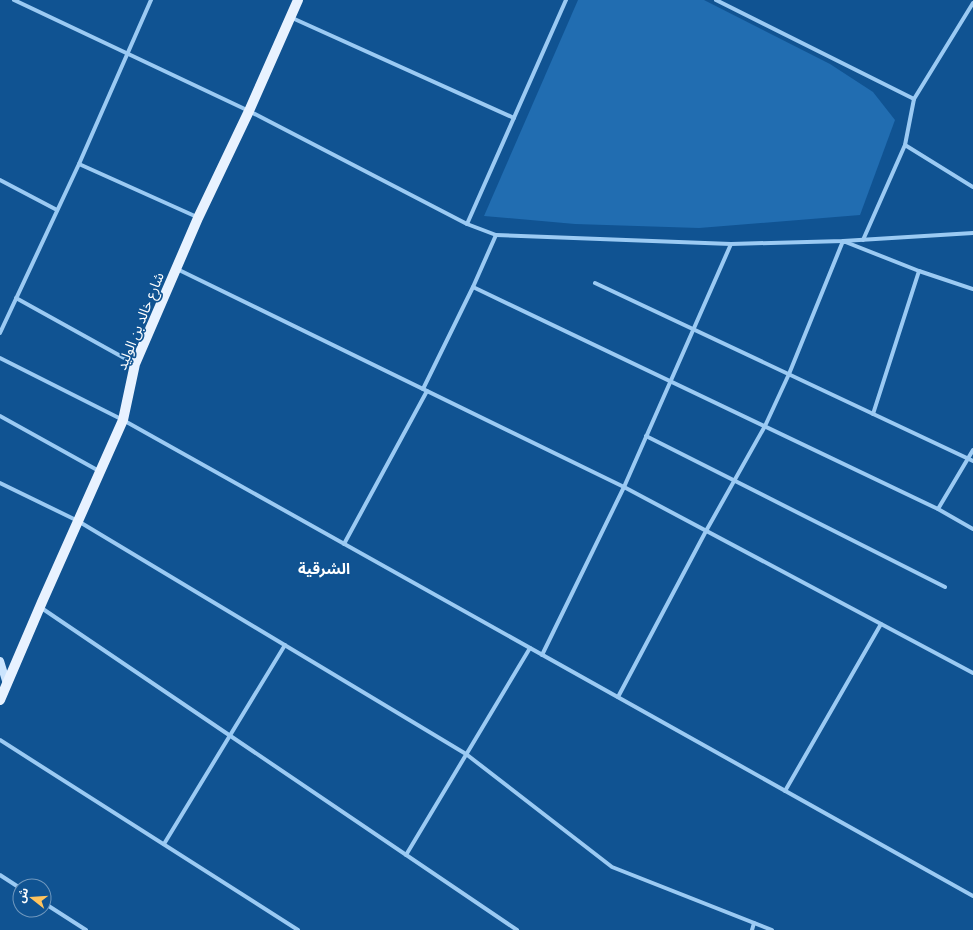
<svg xmlns="http://www.w3.org/2000/svg" width="973" height="930" viewBox="0 0 973 930" font-family="Signika,'Noto Sans Arabic',sans-serif">
<rect width="100%" height="100%" fill="#105392"/>
<!-- green -->
<polygon fill="#216db1" points="578,0 704,0 830,64 873,92 895,120 860,215 699,228 575,224 484,216"/>
<g fill="none" stroke-linecap="round" stroke-linejoin="round">
<!-- street -->
<g stroke="#9bcaf3" stroke-width="4">
<polyline points="14,0 249,111 467,224 496,235 731,244 843,241 973,233"/>
<polyline points="716,0 914,99"/>
<polyline points="290,17 514,118"/>
<polyline points="905,145 973,187"/>
<polyline points="79,164 197,217"/>
<polyline points="0,180 57,210"/>
<polyline points="467,224 566,0"/>
<polyline points="863,240 905,145 914,99 973,3"/>
<polyline points="177,269 624,487 973,673"/>
<polyline points="595,283 973,461"/>
<polyline points="473,287 938,509 973,529"/>
<polyline points="16,298 135,364"/>
<polyline points="0,333 79,164 151,0"/>
<polyline points="0,358 123,420 973,896"/>
<polyline points="423,389 473,287 496,235"/>
<polyline points="873,414 919,271"/>
<polyline points="0,416 99,471"/>
<polyline points="646,436 945,587"/>
<polyline points="0,483 78,521 466,754 612,867 772,930"/>
<polyline points="938,509 973,450"/>
<polyline points="344,544 427,391"/>
<polyline points="40,607 517,930"/>
<polyline points="542,655 624,487 731,244"/>
<polyline points="618,697 706,531 765,426 789,374 843,241 919,271 973,289"/>
<polyline points="0,740 298,930"/>
<polyline points="785,791 881,624"/>
<polyline points="164,844 285,645"/>
<polyline points="406,855 530,648"/>
<polyline points="0,875 20,888"/>
<polyline points="44,903 86,930"/>
<polyline points="752,930 754,923"/>
</g>
<!-- secondary -->
<polyline stroke="#cbe4fd" stroke-width="8" points="0,661 7,684"/>
<!-- primary -->
<polyline stroke="#e8f2ff" stroke-width="10" points="0,700 42,602 123,420 135,364 198,218 249,111 298,0"/>
</g>
<g text-anchor="middle" stroke-width="3.5" stroke-linejoin="round" paint-order="stroke">
<!-- street labels -->
<g font-size="14" fill="#fff" stroke="#105392">
<text transform="translate(140 321) rotate(-68)" y="5">شارع خالد بن الوليد</text>
</g>
<!-- neighbourhood labels -->
<g font-size="15" font-weight="bold" fill="#fff" stroke="#105392">
<text x="324" y="574">الشرقية</text>
</g>
</g>
<!-- north arrow -->
<g transform="translate(32 898) rotate(287)"><circle r="19" fill="#105392" stroke="#7098be"/>
<path d="M0-3L7 15L0 10L-7 15Z" fill="#ffc45e"/>
<text y="-6" font-size="11" font-weight="bold" text-anchor="middle" fill="#ffffff">ش</text>
</g>
</svg>
